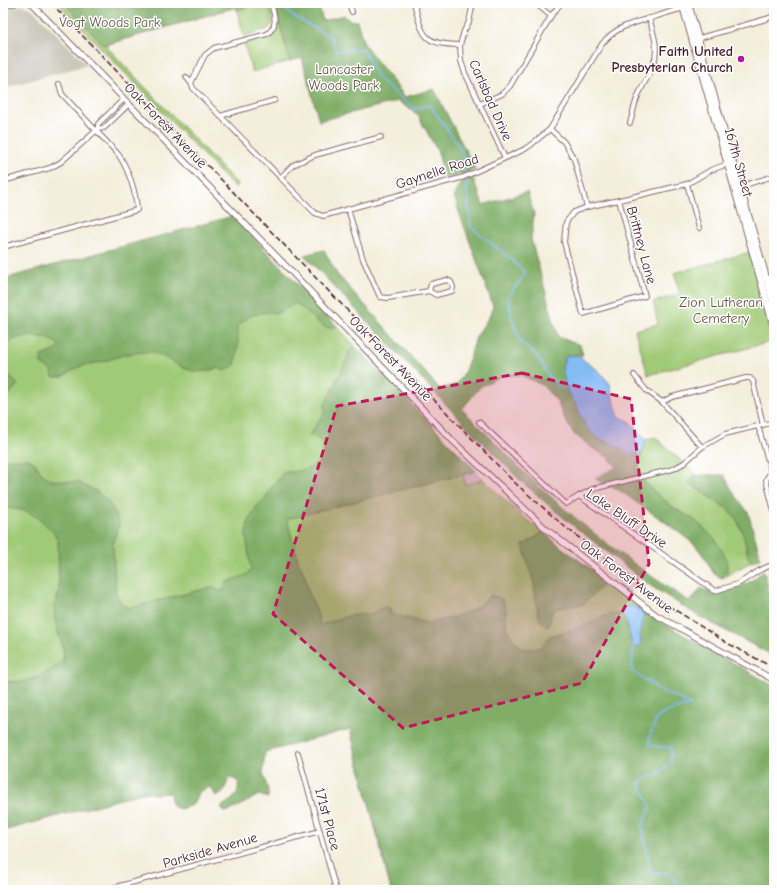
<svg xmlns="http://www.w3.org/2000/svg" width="777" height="893" viewBox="0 0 777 893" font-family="'Comic Neue',sans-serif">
<rect width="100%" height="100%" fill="#fff"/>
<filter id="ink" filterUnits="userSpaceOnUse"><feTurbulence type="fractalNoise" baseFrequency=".025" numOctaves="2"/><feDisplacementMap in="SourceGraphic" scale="8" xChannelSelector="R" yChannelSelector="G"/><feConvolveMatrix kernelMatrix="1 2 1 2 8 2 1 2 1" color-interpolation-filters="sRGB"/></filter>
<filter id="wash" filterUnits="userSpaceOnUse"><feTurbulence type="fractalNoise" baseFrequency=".012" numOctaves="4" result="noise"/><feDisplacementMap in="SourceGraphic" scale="16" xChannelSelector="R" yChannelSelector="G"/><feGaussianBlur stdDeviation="0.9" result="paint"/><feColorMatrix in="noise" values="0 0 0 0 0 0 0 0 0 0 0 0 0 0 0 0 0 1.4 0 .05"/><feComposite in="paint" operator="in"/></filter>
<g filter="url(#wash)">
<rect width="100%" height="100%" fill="#f4eedc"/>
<!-- industrial -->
<g fill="#c5c5b8">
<polygon points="23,5 31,8 87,65 3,88 3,10"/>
<polygon points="476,471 481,477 480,481 465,485 462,475"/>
</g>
<!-- green -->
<g fill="#a0ca77" stroke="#757451">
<polygon points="58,3 268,3 273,19 272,25 268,29 244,36 236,7 105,45 238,185 234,187"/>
<path d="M 279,22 L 290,61 L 252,72 L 244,43 C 254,40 273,38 277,28 C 278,26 278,24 279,22 Z"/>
<path d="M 239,222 L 356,347 L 476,471 L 463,475 L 465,485 L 480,481 L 481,477 C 505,501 531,524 557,544 C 568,553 579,560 590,568 C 612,585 632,603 655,619 L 774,686 L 774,890 L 391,890 L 350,729 L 3,823 L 3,285 Z"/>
<polygon points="750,252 774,341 648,375 635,330 658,324 653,302 680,294 674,273"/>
<polygon points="655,437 697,475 691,478 688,483 698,489 725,507 736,518 743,533 749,559 753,561 722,578 727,571 696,521 671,506 648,486 636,470 643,452 646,440"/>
</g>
<!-- forest -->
<g fill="#80ae68" stroke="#65664a">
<polygon points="64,3 264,3 237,10 236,7 104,45"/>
<path d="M 274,3 L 318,3 L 323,21 L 344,15 C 348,20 351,21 357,21 L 364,44 L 405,97 L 434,89 L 475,169 L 467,173 L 445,179 L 438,152 L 417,114 L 398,101 L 319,121 L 302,58 L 290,61 Z"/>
<path d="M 473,178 L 483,205 L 527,192 L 534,214 L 531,239 L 558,337 L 580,345 L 583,355 L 576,355 L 568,393 L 576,405 L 586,427 L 597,438 L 617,446 L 630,455 L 643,452 L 636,470 L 648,486 L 671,506 L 696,521 L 715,539 L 727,559 L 727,571 L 722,578 L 714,574 L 705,558 L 695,545 L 672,527 L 619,490 L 601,483 L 595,478 L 617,467 L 609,458 L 591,447 L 574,434 L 565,420 L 557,401 L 542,385 L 521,375 L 501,376 L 480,387 L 462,409 C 482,429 502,450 522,470 C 572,519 631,564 690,602 L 701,588 L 715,595 L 736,589 L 751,581 L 764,571 L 774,610 L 774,621 L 772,628 L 774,639 L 774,656 L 700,617 L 648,584 L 560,515 L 520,480 L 477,437 L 304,255 L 324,250 L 337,274 L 440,389 L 457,384 L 464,373 L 471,354 L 476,337 L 490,315 L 493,306 L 459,212 L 454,195 L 461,181 Z"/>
<path d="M 233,216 L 337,326 L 330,328 L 322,326 L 296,303 L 278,313 L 266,312 L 250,316 L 237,326 C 240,339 237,352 235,365 L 225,371 L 218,368 L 206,371 L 196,372 L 184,368 L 166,358 L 151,351 L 127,354 L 105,361 L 81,366 L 62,377 L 53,377 L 52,371 L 41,364 L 41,356 L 56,350 L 59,345 C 43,332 19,334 3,345 L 3,279 Z"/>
<path d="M 356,347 L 476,471 L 287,519 L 298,560 L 305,576 L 309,594 L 316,609 L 320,625 L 348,616 L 373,613 L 384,607 L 390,608 L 390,614 L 427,623 L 447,619 L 470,611 L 484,602 L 490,595 L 502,599 L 506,609 L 506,627 L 513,639 L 522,649 L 533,649 L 541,647 L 550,636 L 581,627 L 610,614 L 622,614 C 628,622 629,630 630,640 L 641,641 C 640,636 640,630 641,624 C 643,616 644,620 643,611 L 655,619 L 774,686 L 774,887 L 764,890 L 391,890 L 350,729 L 265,752 L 263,773 L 268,790 L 268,798 L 259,795 L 230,811 L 224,812 L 221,807 C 233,799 240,796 238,780 L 229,778 L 224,791 L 216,796 L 210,787 L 200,791 L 192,805 L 180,809 L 172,806 L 170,793 L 155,794 L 146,792 L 3,831 L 3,680 C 24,687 47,674 63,661 L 64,653 L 55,620 L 54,607 L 59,593 L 58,540 L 53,532 L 40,519 L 26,511 L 3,507 L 3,460 L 10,459 L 28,459 L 35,463 L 41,473 L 51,480 L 78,482 L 96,491 L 103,497 L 113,508 L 119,524 L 113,543 L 115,582 L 117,595 L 122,605 L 129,608 L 212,587 L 219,591 L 225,589 L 227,582 L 246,575 L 251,570 L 246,536 L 248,523 L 256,507 L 265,499 L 270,490 L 284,472 C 297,472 315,470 322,457 C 323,453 324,448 324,444 L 315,436 L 309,435 L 326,411 L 324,407 L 345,363 L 350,350 Z"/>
<polygon points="3,372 10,376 18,385 11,392 3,402"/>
<polygon points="697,475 724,475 733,492 748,512 761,559 753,561 749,559 743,533 736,518 725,507 698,489 688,483 691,478"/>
<path d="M 543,532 C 563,550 585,565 606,581 L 584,604 L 558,608 L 552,612 L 548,627 L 541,622 L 538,613 L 534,584 L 523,545 L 532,540 Z"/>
</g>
<!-- water -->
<g fill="#84bbf4" stroke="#676d90">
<polygon points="576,355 599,371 610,384 613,399 619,417 629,421 646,440 643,452 630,455 617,446 597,438 586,427 576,405 568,393 566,388 562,367 566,356"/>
<path d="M 628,606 L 634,606 L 643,611 L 644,618 L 641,623 L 640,634 L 641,641 L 639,648 L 633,646 C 628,634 630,626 622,614 L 624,609 Z"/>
</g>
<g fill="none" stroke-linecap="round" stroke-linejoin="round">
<!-- stream -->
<g stroke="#84bbf4" stroke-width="1.5">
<polyline points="276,3 280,4 291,15 331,37 336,51 363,49 377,78 414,109 430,105 461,149 464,161 465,172"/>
<polyline points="466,180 471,227 511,259 525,273 508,298 512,319 521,342 538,357 548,375 559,388 566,388"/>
<path d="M 633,646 L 632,671 L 639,676 L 650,683 L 662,692 L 676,697 L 691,705 L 668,711 L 657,718 L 649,738 L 650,746 L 661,747 L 671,747 L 671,763 L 658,773 L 639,782 L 651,807 L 642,825 L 648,858 L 652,873 C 672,872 671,872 679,890"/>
</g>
</g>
</g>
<g filter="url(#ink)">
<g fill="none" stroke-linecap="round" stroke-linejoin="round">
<!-- minor casing -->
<g stroke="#866769" stroke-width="6">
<g id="minor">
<polyline points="349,3 352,12"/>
<path d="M 414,3 C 423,37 423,44 460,45"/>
<polyline points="473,3 469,22 464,31 460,45 461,61 465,73 505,158"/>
<polyline points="537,3 540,7 551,16"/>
<polyline points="696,39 766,19 774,16"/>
<path d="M 186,77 L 191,83 L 193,88 L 315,213 L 323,216 L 464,177 L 525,149 L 532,144 L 550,129 L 602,44 C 616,26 634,23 654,17 C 664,14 674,10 685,8"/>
<path d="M 191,83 L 205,55 L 214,48 L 267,34 C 279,25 274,15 271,3"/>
<polyline points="480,104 502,94 510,86 551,16 561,3"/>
<polyline points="220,116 275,100"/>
<path d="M 630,123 C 633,114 634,105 638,96 C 645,79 656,69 656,49 C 656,39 652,28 649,18"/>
<polyline points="98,129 98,124 124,99"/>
<polyline points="550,129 564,142 574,159 587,207"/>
<polyline points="280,178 293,165 315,155 381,137"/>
<polyline points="3,181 50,168 61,162 98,129 104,128 129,104"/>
<polyline points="687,184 699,228"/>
<polyline points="738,187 774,176"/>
<polyline points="619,200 645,296 583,314 564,242 566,222 574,212 587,207 619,200 687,184 711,170 728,164"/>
<polyline points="348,209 363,259 380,297 388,298 429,291 436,295 452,291 453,287 451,282 447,280 431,284 429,291"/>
<path d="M 3,247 L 137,210 C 136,192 128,168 118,154 L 62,94 L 59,84"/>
<polyline points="765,279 774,277"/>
<polyline points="634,375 646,390 662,402 702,447"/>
<polyline points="662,402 672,397 746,378 750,378 753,381 763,425"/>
<polyline points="479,422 566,504 579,496 593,489 673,469 684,463 702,447 725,434 774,422"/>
<polyline points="758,426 771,471 766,480 774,511"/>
<polyline points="579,496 715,591 738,584 760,570 774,564"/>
<polyline points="298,753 336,890"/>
<polyline points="105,890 320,831"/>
</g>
</g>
<!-- tertiary casing -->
<g stroke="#866769" stroke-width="7">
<g id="tertiary">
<polyline points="31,3 284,264 453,441 546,529 656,615 774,680"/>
<polyline points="3,6 15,3"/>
</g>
</g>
<!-- secondary casing -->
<g stroke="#866769" stroke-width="8">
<g id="secondary">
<polyline points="682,3 774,327"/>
<polyline points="688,3 722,125 774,305"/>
</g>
</g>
<!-- minor -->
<use href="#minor" stroke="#fff" stroke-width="4"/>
<!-- tertiary -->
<use href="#tertiary" stroke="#fff" stroke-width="5"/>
<!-- secondary -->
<use href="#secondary" stroke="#fff" stroke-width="6"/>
<!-- rail -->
<polyline stroke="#4a1f2b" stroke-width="1.5" stroke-dasharray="6 3" stroke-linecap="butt" points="51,3 315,277 514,482 564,526 658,599 727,643 774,668"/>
</g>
</g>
<!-- marked area -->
<path fill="#c2185b" fill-opacity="0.2" stroke="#c2185b" stroke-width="3" stroke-dasharray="8 5" stroke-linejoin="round" d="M 522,373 L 631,399 L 649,564 L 582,683 L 403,728 L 273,614 L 337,406 Z"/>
<!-- markers -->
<circle fill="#b5179e" stroke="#fff" stroke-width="1.5" cx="741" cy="59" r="4"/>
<g text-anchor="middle" stroke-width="3" stroke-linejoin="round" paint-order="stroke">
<!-- park labels -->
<g font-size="14" fill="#685b46" stroke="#fff">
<text x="110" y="27">Vogt Woods Park</text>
<text x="344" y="74">Lancaster<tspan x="344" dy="16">Woods Park</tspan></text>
<text x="721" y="307">Zion Lutheran<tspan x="721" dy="16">Cemetery</tspan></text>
</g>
<!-- poi labels -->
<g font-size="14" font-weight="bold" fill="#4a1f2b" stroke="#fff" text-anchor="end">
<text x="733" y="56">Faith United<tspan x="733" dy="16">Presbyterian Church</tspan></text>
</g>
<!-- street labels -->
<g font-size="14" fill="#4a1f2b" stroke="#fff">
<text transform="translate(491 100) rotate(66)" y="5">Carlsbad Drive</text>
<text transform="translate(166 125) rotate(46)" y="5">Oak Forest Avenue</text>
<text transform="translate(739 162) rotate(74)" y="5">167th Street</text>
<text transform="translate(437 171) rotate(-18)" y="5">Gaynelle Road</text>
<text transform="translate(642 245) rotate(75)" y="5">Brittney Lane</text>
<text transform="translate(391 358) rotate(46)" y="5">Oak Forest Avenue</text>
<text transform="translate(627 518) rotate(34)" y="5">Lake Bluff Drive</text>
<text transform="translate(627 576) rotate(37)" y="5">Oak Forest Avenue</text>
<text transform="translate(328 819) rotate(75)" y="5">171st Place</text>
<text transform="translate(210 850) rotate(-16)" y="5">Parkside Avenue</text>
</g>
</g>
<!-- margin -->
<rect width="777" height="893" fill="none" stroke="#fff" stroke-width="16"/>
</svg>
